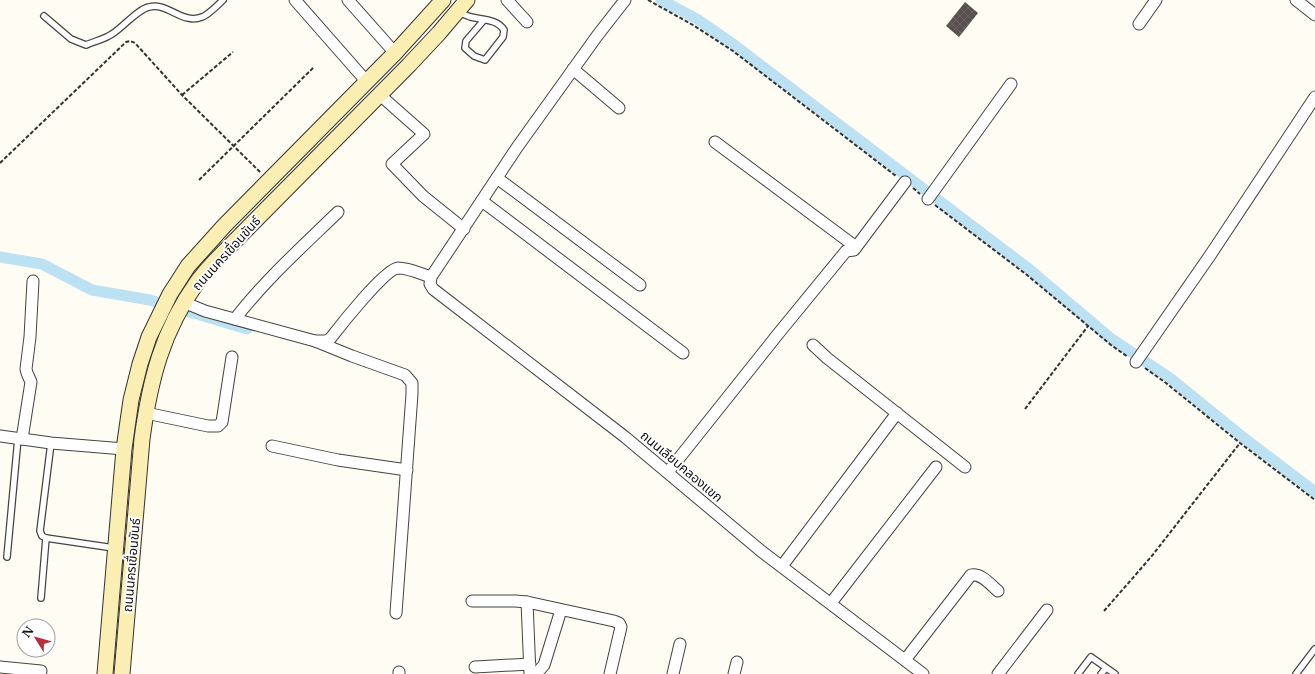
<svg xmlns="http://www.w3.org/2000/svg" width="1315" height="674" viewBox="0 0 1315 674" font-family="'Libre Baskerville','Noto Sans Thai',serif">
<defs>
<pattern id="building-cross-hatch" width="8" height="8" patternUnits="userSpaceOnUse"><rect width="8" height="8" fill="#58504d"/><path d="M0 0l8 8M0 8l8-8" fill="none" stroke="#6b6562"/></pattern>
</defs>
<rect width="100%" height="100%" fill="#fefcf3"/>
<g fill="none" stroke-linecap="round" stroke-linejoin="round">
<!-- canal -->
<g stroke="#bbe1f3" stroke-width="11">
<polyline points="661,0 697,19 733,44 1029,269 1109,337 1170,378 1244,438 1315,492"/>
<polyline points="0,257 42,264 92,290 150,300 247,329"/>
</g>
</g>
<!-- building -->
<polygon fill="url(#building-cross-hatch)" points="965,2 978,13 959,37 946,26"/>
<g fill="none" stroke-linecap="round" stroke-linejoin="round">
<!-- service casing -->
<g stroke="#434343" stroke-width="8">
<g id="service">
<path d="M 459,12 C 463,14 467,16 471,17 C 483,20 497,19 504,30 L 503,37 L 485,60 L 474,56 L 465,48 L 466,41 L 484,20"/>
<path d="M 44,16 L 71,39 L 86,45 C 95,41 105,39 112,34 C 122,28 138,9 149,7 C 168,2 182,25 202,17 C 208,15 218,5 223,0"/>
<polyline points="51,443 40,531 42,536 46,538 114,548"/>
<polyline points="7,557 18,438"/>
<polyline points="41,598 46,538"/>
<polyline points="1078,674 1091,657 1115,674"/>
<polyline points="1101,674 1106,668"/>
<polyline points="1296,674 1315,649"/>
</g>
</g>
<!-- minor casing -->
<g stroke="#434343" stroke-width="13">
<g id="minor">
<polyline points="295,0 367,82"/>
<polyline points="348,0 395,53"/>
<polyline points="507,0 527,22"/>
<polyline points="625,0 597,36 518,146 431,277 430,284 433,289 625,437 761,551 923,674"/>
<polyline points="1296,0 1315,15"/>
<polyline points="1139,24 1156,0"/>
<polyline points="573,69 619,108"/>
<polyline points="380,95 424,134 392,164 423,196 464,229"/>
<polyline points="715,142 856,247"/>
<polyline points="497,178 640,285"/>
<polyline points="928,199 1011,84"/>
<polyline points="482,201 683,353"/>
<path d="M 183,302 L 205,311 L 315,341 L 326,341 L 330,339 C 340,326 385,269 398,268 C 409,268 421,274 431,277"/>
<path d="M 235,319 C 265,280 302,247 338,212"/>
<polyline points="315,341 352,356 405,375 412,383 412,394 396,613"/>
<polyline points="813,345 827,358 965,467"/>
<polyline points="1136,362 1211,254 1315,97"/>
<polyline points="146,413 208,426 218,426 222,422 232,357"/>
<polyline points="0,436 51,443 124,449"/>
<polyline points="22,439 31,382 27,373 26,369 30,337 33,281"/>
<polyline points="272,446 338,460 407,470"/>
<polyline points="668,472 778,334 846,251 854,250 905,182"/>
<polyline points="782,566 897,413"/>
<polyline points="472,601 515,601 527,602 614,621 619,623 621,627 610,674"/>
<polyline points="527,602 530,674"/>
<polyline points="831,603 936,467"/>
<path d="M 905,660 L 971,575 C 981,573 990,584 998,591"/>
<polyline points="0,667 41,671"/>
<polyline points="475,667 530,664"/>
<polyline points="399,672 399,674"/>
<polyline points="536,674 544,665 561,610"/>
<polyline points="673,674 680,644"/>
<polyline points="734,674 737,662"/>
<polyline points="998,674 1047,610"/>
</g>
</g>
<!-- secondary casing -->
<g stroke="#323232" stroke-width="17">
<g id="secondary">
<polyline points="105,674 124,449 131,400 140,364 149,337 170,294 188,266 224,226 395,53 443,0"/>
<path d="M 122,674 L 142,439 C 150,380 162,331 198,281 C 204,273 211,265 218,258 L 409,65 L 439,33 L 467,0"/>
</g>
</g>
<!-- path -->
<g stroke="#323232" stroke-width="2" stroke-dasharray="4 2" stroke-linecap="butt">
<polyline points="648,0 693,25 733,51 896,176"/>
<polyline points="182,95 233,52"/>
<polyline points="0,163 126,42 130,41 135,43 182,95 261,173"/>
<polyline points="199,180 314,67"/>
<polyline points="913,188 920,194"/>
<polyline points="935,205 1027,275 1111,345 1128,357"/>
<polyline points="1145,368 1166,383 1240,443 1315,500"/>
<polyline points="1025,409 1088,326"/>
<polyline points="1104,611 1151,557 1240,443"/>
</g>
<!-- service -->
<use href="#service" stroke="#fff" stroke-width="5.5"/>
<!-- minor -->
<use href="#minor" stroke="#fff" stroke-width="11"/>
<!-- secondary -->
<use href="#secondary" stroke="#faeeb3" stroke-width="15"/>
</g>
<g text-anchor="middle" stroke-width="4" stroke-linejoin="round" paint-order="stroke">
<!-- street labels -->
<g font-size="13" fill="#101010" stroke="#fff">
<text transform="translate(226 253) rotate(-48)" y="5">ถนนนครเขื่อนขันธ์</text>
<text transform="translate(682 466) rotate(40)" y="5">ถนนเลียบคลองแขก</text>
<text transform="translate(131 565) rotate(-85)" y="5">ถนนนครเขื่อนขันธ์</text>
</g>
</g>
<!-- north arrow -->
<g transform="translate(36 638) rotate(307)"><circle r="19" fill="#ffffff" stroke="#9f9f9f"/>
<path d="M0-3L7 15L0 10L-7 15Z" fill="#b82f3d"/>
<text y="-6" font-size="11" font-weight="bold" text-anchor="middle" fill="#101010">N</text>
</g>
</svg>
